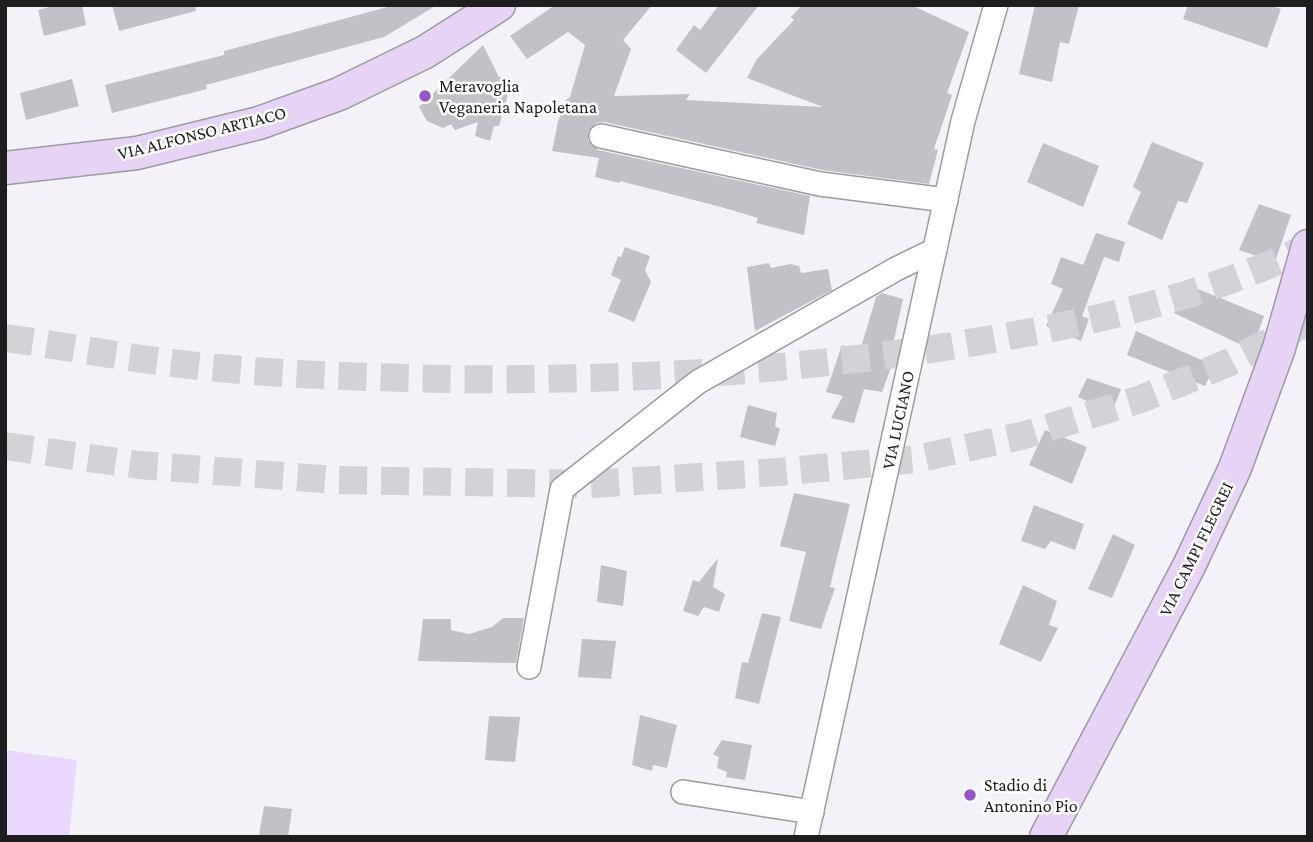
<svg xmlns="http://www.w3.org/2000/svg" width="1313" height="842" viewBox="0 0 1313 842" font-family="'Crimson Pro',serif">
<rect width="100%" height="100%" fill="#f4f1f8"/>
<!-- green -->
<polygon fill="#ead7fd" points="5,750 77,760 69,837 5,837"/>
<!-- building -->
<g fill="#c3c0c7">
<polygon points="57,5 82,5 86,25 44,36 38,10"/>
<polygon points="112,5 195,5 196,11 119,31"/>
<polygon points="395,5 437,5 384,37 206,85 207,89 112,113 105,85 224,55 224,51"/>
<polygon points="555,5 652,5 623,40 631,49 614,96 690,94 686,100 823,107 747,78 757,59 794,20 791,17 802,5 911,5 969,32 947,93 952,95 934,149 938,150 929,184 822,170 604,122 596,123 588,132 588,141 598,150 810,196 804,235 756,223 758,218 721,207 620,181 619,183 595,177 599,158 552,151 558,122 566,100 570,97 585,45 568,32 527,59 510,36"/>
<polygon points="719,5 759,5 706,73 676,50 694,25 700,30"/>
<polygon points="1035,5 1079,5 1069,44 1060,42 1052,82 1019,74"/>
<polygon points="1188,5 1270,5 1281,9 1267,48 1183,19"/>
<polygon points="483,45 499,77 512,80 499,126 494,126 490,141 475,136 478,122 455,130 451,124 443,128 427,121 419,107"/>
<polygon points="72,79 79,106 26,120 20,93"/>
<polygon points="1152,142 1204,163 1187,203 1178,201 1162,240 1127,224 1141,192 1133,187"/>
<polygon points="1043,143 1099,166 1083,207 1027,182"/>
<polygon points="1259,204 1291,215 1275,262 1239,250"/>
<polygon points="1096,233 1125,242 1119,262 1104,257 1082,316 1089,319 1081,341 1046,326 1063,289 1051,284 1061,257 1083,265"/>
<polygon points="625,247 650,256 645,270 651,282 634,322 608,311 621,280 611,275 618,256 621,257"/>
<polygon points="769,263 771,268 790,264 799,266 801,273 828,269 832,290 755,331 747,267"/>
<polygon points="1186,284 1264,316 1252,350 1174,313"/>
<polygon points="882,293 903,299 890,358 894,359 882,392 864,389 854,423 831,418 843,396 826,392 842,345 860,351 876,297"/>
<polygon points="1136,331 1215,366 1205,386 1127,355"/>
<polygon points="1087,378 1121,389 1112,412 1078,397"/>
<polygon points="748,405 777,413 775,426 780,429 775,446 740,437"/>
<polygon points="1045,430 1087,447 1072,484 1029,465"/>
<polygon points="794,493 850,504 830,587 835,588 821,629 789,621 806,552 780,546"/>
<polygon points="1034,505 1084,524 1075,550 1051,541 1045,549 1021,541"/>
<polygon points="1113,534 1135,545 1112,598 1088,589"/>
<polygon points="718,558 713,587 725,594 719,612 704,607 698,616 683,611 693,580 699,582"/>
<polygon points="601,565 627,571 623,606 597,602"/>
<polygon points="1023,585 1057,601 1049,625 1058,628 1041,662 999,644"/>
<polygon points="762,613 781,617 759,704 735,698 742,662 748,663"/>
<polygon points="503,618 524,618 516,663 418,661 423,619 451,619 451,630 469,634 492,627"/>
<polygon points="582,639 616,641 611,679 578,677"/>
<polygon points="640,715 677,725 667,768 653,765 652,771 632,765"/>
<polygon points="489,716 520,717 515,762 485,760"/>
<polygon points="722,740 752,745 745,780 726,777 727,772 717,768 719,757 713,754"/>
<polygon points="264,806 292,809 288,837 259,835"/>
</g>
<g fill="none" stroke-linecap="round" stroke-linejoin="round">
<!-- tertiary-tunnel -->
<g stroke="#d4d1d7" stroke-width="28" stroke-dasharray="28 14" stroke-linecap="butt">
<path d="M 5,338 C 56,345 106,354 156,361 C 252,374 351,377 448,379 C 616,381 785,372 951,346 C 1074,326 1195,302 1308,247"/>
<polyline points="5,446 139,465 335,480 590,484 779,472 916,459 1025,435 1141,399 1228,363 1308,322"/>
</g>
<!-- minor casing -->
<g stroke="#9d9aa0" stroke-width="26">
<g id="minor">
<polyline points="601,136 820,184 946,200"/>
<polyline points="529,667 562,489 698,382 896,269 935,250"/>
<polyline points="683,792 812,812"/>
<polyline points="806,837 963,121 996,5"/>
</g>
</g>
<!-- secondary casing -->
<g stroke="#9d9aa0" stroke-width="35">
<g id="secondary">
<polyline points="5,168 137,153 259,123 339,94 425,52 499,5"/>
<polyline points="1046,837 1189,566 1235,468 1279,348 1308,246"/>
</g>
</g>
<!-- minor -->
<use href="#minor" stroke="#fff" stroke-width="23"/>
<!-- secondary -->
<use href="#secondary" stroke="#e6d3f6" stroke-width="32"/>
</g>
<!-- markers -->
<g fill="#9654c9" stroke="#fff" stroke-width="2.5">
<circle cx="425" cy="96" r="7"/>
<circle cx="970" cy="795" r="7"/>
</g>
<g text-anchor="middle" stroke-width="5" stroke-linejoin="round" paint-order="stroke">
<!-- poi labels -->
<g font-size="18" fill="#1e1d1f" stroke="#fff" text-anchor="start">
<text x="439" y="92">Meravoglia<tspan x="439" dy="21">Veganeria Napoletana</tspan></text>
<text x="984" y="791">Stadio di<tspan x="984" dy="21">Antonino Pio</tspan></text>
</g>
<!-- street labels -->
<g font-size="18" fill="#1e1d1f" stroke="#fff">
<text transform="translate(202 133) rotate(-14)" y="6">VIA ALFONSO ARTIACO</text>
<text transform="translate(898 420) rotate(-78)" y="6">VIA LUCIANO</text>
<text transform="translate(1196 549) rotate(-64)" y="6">VIA CAMPI FLEGREI</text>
</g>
</g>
<!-- border -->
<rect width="1313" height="842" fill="none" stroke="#1e1d1f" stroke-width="14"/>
</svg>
